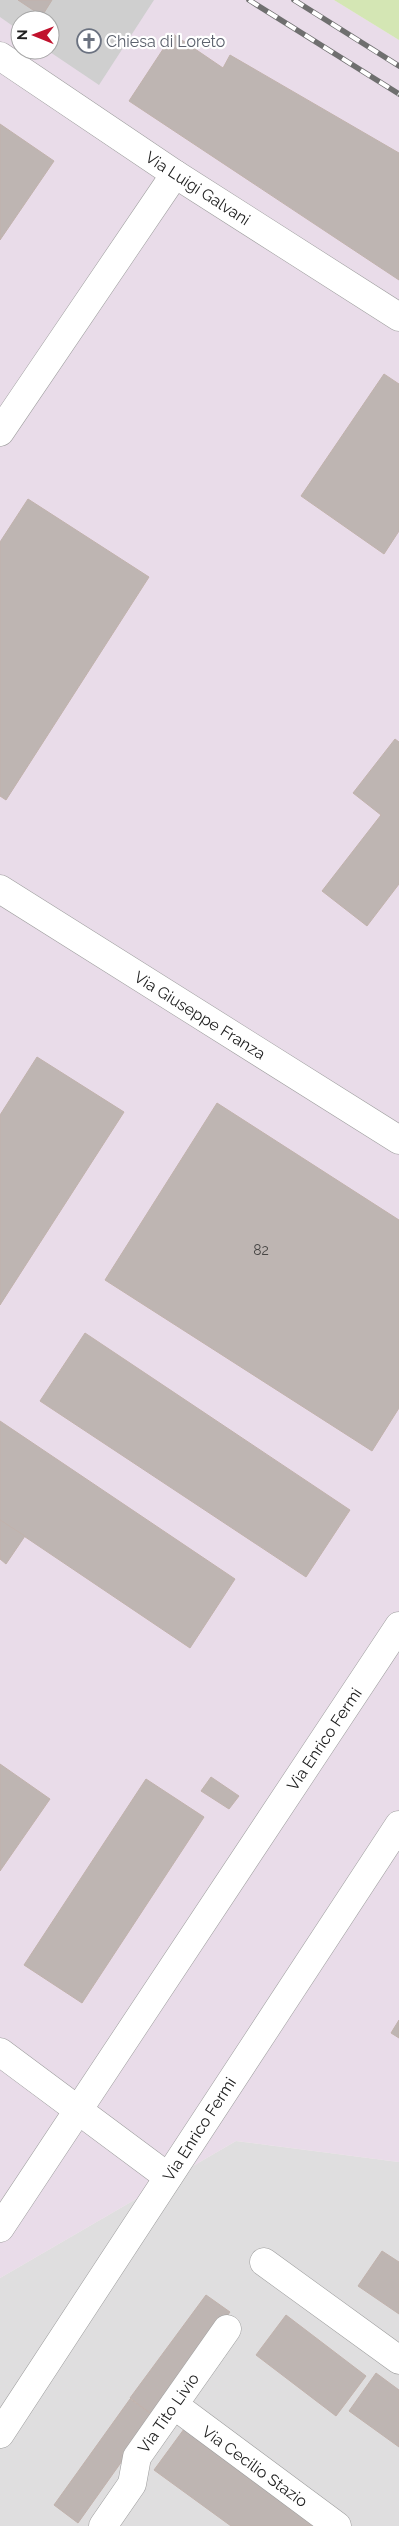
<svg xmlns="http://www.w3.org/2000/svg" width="399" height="2526" viewBox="0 0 399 2526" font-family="Raleway,sans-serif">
<rect width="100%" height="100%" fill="#f1ede9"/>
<!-- residential -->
<polygon fill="#dfdedf" points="236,2141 399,2162 399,2526 0,2526 0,2278"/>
<!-- industrial -->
<path fill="#e9dce9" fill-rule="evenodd" d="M 0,0 L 334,0 L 399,40 L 399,2162 L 236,2141 L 0,2278 ZM 20,20 L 50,20 L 50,50 L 20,50 Z"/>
<!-- religious -->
<polygon fill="#cfcfcf" points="0,0 154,0 99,85 47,50 50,50 50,20 20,20 20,31 0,17"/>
<!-- grass -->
<polygon fill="#d4e6b4" points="334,0 399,0 399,40"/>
<!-- building -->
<g fill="#beb5b2" stroke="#c1b2ac">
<polygon points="18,0 52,0 42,16"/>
<polygon points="173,34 223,68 230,55 399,153 399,280 129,101"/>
<polygon points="0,124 54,161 0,240"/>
<polygon points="384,374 399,384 399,531 384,554 301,496"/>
<polygon points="28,499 149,577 6,800 0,796 0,542"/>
<polygon points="395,739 399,742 399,884 367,926 322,891 381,815 353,793"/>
<polygon points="37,1057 124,1112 0,1305 0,1115"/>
<polygon points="217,1103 399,1220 399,1408 372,1451 105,1280"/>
<polygon points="85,1333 350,1510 306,1577 40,1401"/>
<polygon points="0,1421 235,1579 190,1648 0,1520"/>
<polygon points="0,1520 25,1536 6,1564 0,1559"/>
<polygon points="0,1764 50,1799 0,1871"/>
<polygon points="211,1777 239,1796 229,1809 201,1791"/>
<polygon points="146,1779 204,1817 82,2003 24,1965"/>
<polygon points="399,2020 399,2038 391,2033"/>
<polygon points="382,2251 399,2262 399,2314 358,2286"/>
<polygon points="206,2295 230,2312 154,2416 130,2398"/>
<polygon points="286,2315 366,2376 336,2416 256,2355"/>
<polygon points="376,2373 399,2390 399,2447 349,2411"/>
<polygon points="130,2399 154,2416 78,2523 54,2505"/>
<polygon points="187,2425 322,2526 231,2526 154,2470"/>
</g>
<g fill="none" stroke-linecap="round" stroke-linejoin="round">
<!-- street casing -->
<g stroke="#9e9e9e" stroke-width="29">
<g id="street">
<polyline points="0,56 175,174 399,317"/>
<polyline points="0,432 175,174"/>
<polyline points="0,889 399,1140"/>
<polyline points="0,2052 168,2177"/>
<polyline points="0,2228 399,1626"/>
<polyline points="264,2262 399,2360"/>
<polyline points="174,2405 337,2526"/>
<polyline points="0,2434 399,1825"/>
<polyline points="103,2526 132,2484 137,2457 227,2329"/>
</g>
</g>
<!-- street -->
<use href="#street" stroke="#fff" stroke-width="28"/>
<!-- rail casing -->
<g stroke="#6f6f6f" stroke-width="5.5">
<g id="rail">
<polyline points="249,0 399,94"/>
<polyline points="294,0 399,66"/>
</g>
</g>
<!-- rail -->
<use href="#rail" stroke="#fff" stroke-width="4" stroke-dasharray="11" stroke-linecap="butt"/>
</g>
<!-- icons -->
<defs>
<g id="church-ring" transform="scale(1.25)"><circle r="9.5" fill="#fff" stroke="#6b7280" stroke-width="1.5"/><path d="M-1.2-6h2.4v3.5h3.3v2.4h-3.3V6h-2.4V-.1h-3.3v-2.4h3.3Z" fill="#6b7280"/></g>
</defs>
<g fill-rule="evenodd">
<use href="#church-ring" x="89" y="41"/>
</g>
<g text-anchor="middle" stroke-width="4.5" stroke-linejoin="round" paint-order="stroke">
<!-- number labels -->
<g font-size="14" fill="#484645">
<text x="261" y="1255">82</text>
</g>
<!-- worship labels -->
<g font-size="16" fill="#5b616d" stroke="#fff" text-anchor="start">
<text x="106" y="47">Chiesa di Loreto</text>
</g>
<!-- street labels -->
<g font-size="16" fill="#212121" stroke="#fff">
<text transform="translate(198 188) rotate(33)" y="6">Via Luigi Galvani</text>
<text transform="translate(200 1015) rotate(32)" y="6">Via Giuseppe Franza</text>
<text transform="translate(324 1739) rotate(-56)" y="6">Via Enrico Fermi</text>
<text transform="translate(199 2129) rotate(-57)" y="6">Via Enrico Fermi</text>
<text transform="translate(168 2413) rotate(-55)" y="6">Via Tito Livio</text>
<text transform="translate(255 2466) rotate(36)" y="6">Via Cecilio Stazio</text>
</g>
</g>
<!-- north arrow -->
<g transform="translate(35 35) rotate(271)"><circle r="24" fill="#ffffff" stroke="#a6a6a6"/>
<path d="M0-4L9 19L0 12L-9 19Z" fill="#c1122d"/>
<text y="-8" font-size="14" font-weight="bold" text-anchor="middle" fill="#212121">N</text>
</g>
</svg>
